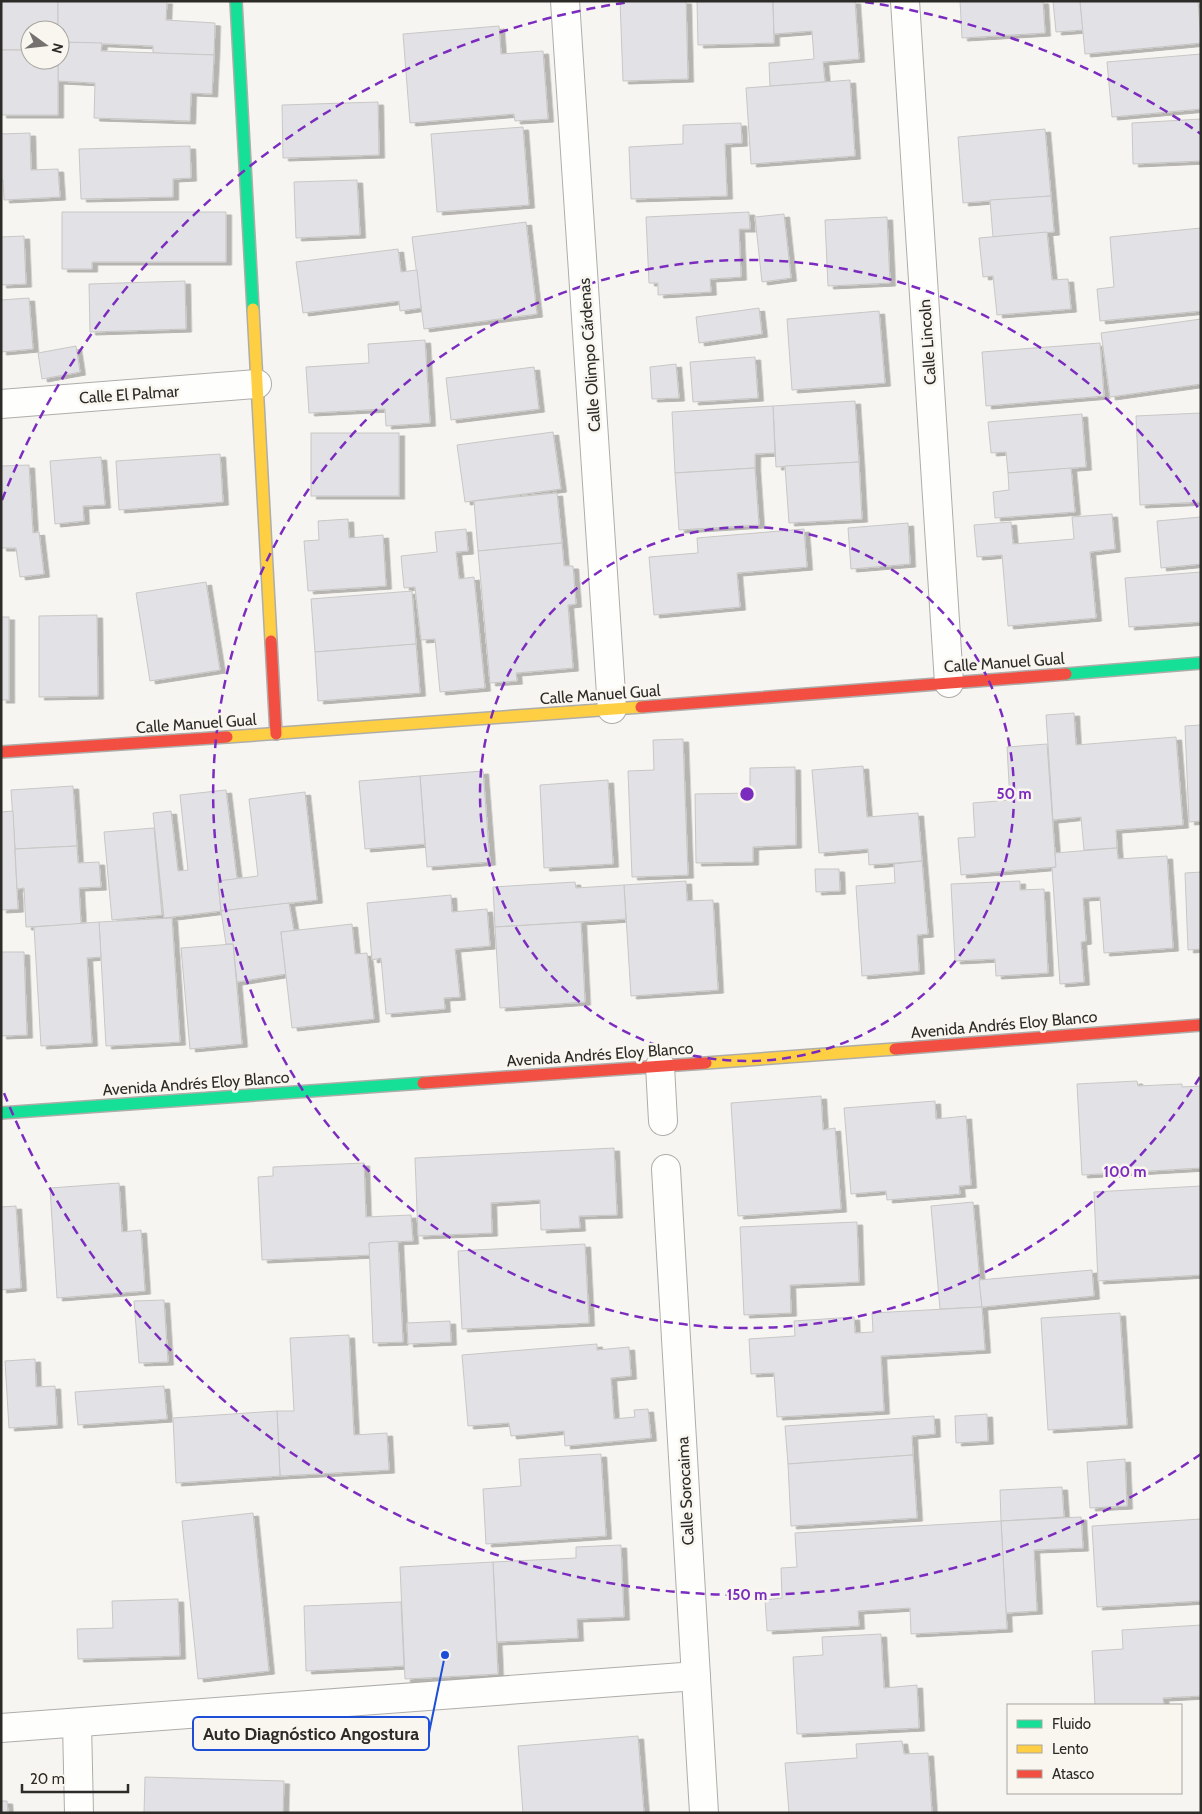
<svg xmlns="http://www.w3.org/2000/svg" width="1202" height="1814" viewBox="0 0 1202 1814" font-family="Cabin,sans-serif">
<defs>
<filter id="shadow"><feDropShadow dx="5.5" dy="3" stdDeviation="0" flood-color="#0004"/></filter>
</defs>
<rect width="100%" height="100%" fill="#f7f5f1"/>
<!-- building -->
<g fill="#e2e1e5" stroke="#c8c7c6" filter="url(#shadow)">
<polygon points="1,1 58,1 58,30 30,30 30,50 1,50"/>
<polygon points="58,1 167,1 166,20 215,23 214,55 153,53 153,46 60,42 60,30 58,30"/>
<polygon points="620,1 686,1 688,79 623,81"/>
<polygon points="697,1 773,1 774,43 698,45"/>
<polygon points="773,1 855,1 859,59 823,62 825,82 770,86 769,63 814,59 812,31 774,34"/>
<polygon points="960,1 1043,1 1045,33 962,38"/>
<polygon points="1053,1 1080,1 1083,30 1056,32"/>
<polygon points="1080,1 1198,1 1201,43 1085,54"/>
<polygon points="499,26 501,54 543,51 548,119 515,121 514,114 410,123 403,34"/>
<polygon points="60,42 102,43 101,51 214,55 212,94 191,93 190,121 94,118 95,83 58,81 58,60 60,60"/>
<polygon points="1,50 30,50 30,60 58,60 58,115 1,115"/>
<polygon points="1201,54 1201,109 1112,117 1107,62"/>
<polygon points="850,80 855,156 751,164 746,88"/>
<polygon points="378,102 379,155 283,158 282,105"/>
<polygon points="1201,119 1201,161 1133,164 1132,123"/>
<polygon points="741,123 742,143 725,144 727,196 631,199 629,147 683,144 683,125"/>
<polygon points="523,127 529,205 437,212 431,134"/>
<polygon points="1045,129 1051,196 963,203 958,137"/>
<polygon points="30,133 31,170 58,169 60,197 4,200 3,180 1,180 1,134"/>
<polygon points="190,146 191,178 173,179 173,197 81,199 79,149"/>
<polygon points="357,180 360,235 296,238 294,182"/>
<polygon points="1051,196 1054,232 993,237 990,200"/>
<polygon points="62,212 226,212 226,262 92,262 92,269 62,269"/>
<polygon points="749,212 750,229 739,229 741,277 710,279 711,292 658,295 658,283 649,283 646,217"/>
<polygon points="784,214 791,278 762,282 755,217"/>
<polygon points="887,217 890,283 828,286 825,220"/>
<polygon points="526,222 537,314 424,329 412,237"/>
<polygon points="1201,228 1201,311 1100,321 1097,289 1114,287 1110,237"/>
<polygon points="1047,232 1052,280 1068,279 1071,309 997,315 993,276 983,277 979,238"/>
<polygon points="24,236 26,284 1,285 1,237"/>
<polygon points="398,249 401,272 417,270 421,308 400,311 399,301 303,313 296,262"/>
<polygon points="185,281 186,329 90,332 89,284"/>
<polygon points="29,298 33,349 1,352 1,300"/>
<polygon points="759,308 762,334 699,343 696,317"/>
<polygon points="879,311 885,383 792,390 787,319"/>
<polygon points="1201,319 1201,384 1110,397 1101,333"/>
<polygon points="425,340 430,423 386,426 385,409 309,413 306,367 369,363 368,344"/>
<polygon points="1100,343 1104,396 986,406 982,352"/>
<polygon points="76,346 80,372 42,379 38,353"/>
<polygon points="755,357 758,398 693,402 690,362"/>
<polygon points="676,364 679,398 652,399 650,367"/>
<polygon points="534,367 539,409 451,420 446,378"/>
<polygon points="855,401 859,462 776,467 773,406"/>
<polygon points="773,406 775,453 755,454 755,468 675,473 672,412"/>
<polygon points="1201,413 1201,502 1140,505 1136,416"/>
<polygon points="1082,414 1086,467 1008,473 1006,452 991,453 988,422"/>
<polygon points="553,432 561,489 465,502 457,445"/>
<rect x="311" y="433" width="88" height="63"/>
<polygon points="220,454 223,502 119,510 116,461"/>
<polygon points="101,457 105,505 83,506 84,521 55,524 50,461"/>
<polygon points="859,462 862,519 789,523 785,466"/>
<polygon points="29,465 33,533 39,532 44,574 20,577 16,548 1,548 1,466"/>
<polygon points="755,468 759,525 679,530 675,473"/>
<polygon points="1071,468 1075,512 995,518 993,492 1009,490 1008,473"/>
<polygon points="557,493 562,543 478,551 474,501"/>
<polygon points="1112,514 1115,549 1090,552 1096,618 1008,626 1002,555 977,557 974,525 1011,522 1013,544 1074,539 1072,517"/>
<polygon points="1201,517 1201,564 1161,568 1157,521"/>
<polygon points="348,519 349,538 383,535 386,586 308,591 304,541 319,540 318,521"/>
<polygon points="908,523 910,564 851,569 848,528"/>
<polygon points="466,529 468,551 456,552 459,579 474,577 485,688 440,692 435,639 421,640 415,587 404,588 401,556 437,552 435,532"/>
<polygon points="804,529 807,567 737,573 740,607 654,615 649,557 698,553 697,538"/>
<polygon points="562,543 564,566 573,566 576,604 568,605 573,668 516,673 517,681 490,683 478,551"/>
<polygon points="1201,572 1201,622 1129,627 1125,578"/>
<polygon points="206,582 220,670 150,681 136,593"/>
<polygon points="412,591 416,644 315,652 311,599"/>
<polygon points="97,615 98,696 39,697 39,616"/>
<rect x="1" y="617" width="8" height="83"/>
<polygon points="416,644 420,693 318,701 315,652"/>
<polygon points="1074,713 1076,745 1176,737 1183,825 1116,830 1117,848 1084,850 1081,817 1053,820 1046,715"/>
<polygon points="1201,725 1201,821 1189,822 1185,726"/>
<polygon points="683,739 688,875 632,877 628,771 654,770 653,740"/>
<polygon points="1047,744 1056,867 961,875 958,838 975,837 973,803 1010,800 1007,747"/>
<polygon points="863,766 867,817 918,813 922,861 869,865 868,849 819,853 812,770"/>
<polygon points="795,767 796,845 753,847 753,862 696,863 695,794 750,793 750,768"/>
<polygon points="483,771 490,862 427,867 420,776"/>
<polygon points="420,776 425,844 365,849 359,781"/>
<polygon points="608,780 613,864 544,868 540,785"/>
<polygon points="73,786 77,846 15,849 11,790"/>
<polygon points="226,790 237,879 218,881 221,911 164,918 153,813 171,811 178,871 188,870 180,795"/>
<polygon points="305,792 317,900 221,911 218,881 258,876 249,799"/>
<polygon points="13,811 18,909 1,910 1,812"/>
<polygon points="154,828 162,915 112,920 104,832"/>
<polygon points="77,846 78,863 99,862 101,887 79,888 81,924 26,927 24,888 17,889 15,849"/>
<polygon points="1117,848 1118,859 1167,856 1173,948 1104,953 1100,897 1083,898 1086,941 1081,942 1084,982 1060,984 1052,868 1056,867 1055,853"/>
<polygon points="922,861 928,934 917,935 919,971 862,976 856,886 895,883 894,864"/>
<polygon points="815,869 839,869 840,891 816,892"/>
<polygon points="1201,872 1201,949 1188,950 1185,873"/>
<polygon points="686,881 687,901 713,900 718,990 631,996 624,885"/>
<polygon points="1020,881 1020,890 1044,889 1048,973 996,976 995,959 955,961 951,884"/>
<polygon points="575,882 576,888 624,885 626,919 495,927 493,887"/>
<polygon points="451,895 452,912 487,909 490,946 455,949 460,997 444,998 445,1009 386,1014 381,958 372,960 367,903"/>
<polygon points="289,903 294,931 281,932 286,974 237,982 233,944 226,944 221,911"/>
<polygon points="172,918 180,1042 106,1046 99,922"/>
<polygon points="99,922 101,957 87,958 92,1043 41,1046 34,927"/>
<polygon points="581,922 585,1002 500,1008 495,927"/>
<polygon points="352,924 355,954 367,953 374,1019 292,1028 281,932"/>
<polygon points="233,944 242,1044 190,1049 181,948"/>
<polygon points="1,952 24,952 27,1035 1,1036"/>
<polygon points="1137,1081 1138,1086 1182,1084 1182,1087 1201,1086 1201,1168 1082,1175 1077,1084"/>
<polygon points="821,1096 823,1130 835,1128 841,1209 738,1216 731,1103"/>
<polygon points="935,1101 936,1119 966,1116 971,1185 959,1186 960,1194 887,1200 886,1191 851,1194 844,1108"/>
<polygon points="614,1148 617,1215 579,1216 580,1228 541,1230 540,1200 491,1203 492,1233 418,1236 415,1158"/>
<polygon points="364,1163 366,1217 411,1215 413,1241 369,1243 370,1255 262,1260 258,1177 273,1176 273,1167"/>
<polygon points="119,1183 122,1232 141,1230 145,1291 57,1298 50,1188"/>
<polygon points="1201,1186 1201,1275 1098,1281 1094,1192"/>
<polygon points="973,1202 982,1307 940,1309 931,1206"/>
<polygon points="16,1206 21,1288 1,1290 1,1207"/>
<polygon points="857,1222 859,1282 790,1285 791,1313 744,1315 740,1227"/>
<polygon points="398,1241 403,1342 373,1343 369,1243"/>
<polygon points="585,1244 589,1323 462,1329 458,1251"/>
<polygon points="1092,1270 1094,1296 982,1307 979,1280"/>
<polygon points="164,1300 168,1362 139,1363 134,1301"/>
<polygon points="982,1307 985,1350 881,1356 884,1411 777,1417 774,1373 751,1374 749,1339 795,1336 794,1321 854,1317 855,1333 873,1332 872,1313"/>
<polygon points="1120,1313 1127,1425 1048,1430 1041,1318"/>
<polygon points="450,1321 451,1342 408,1344 407,1323"/>
<polygon points="349,1335 354,1435 387,1433 389,1470 280,1476 277,1411 294,1411 290,1338"/>
<polygon points="597,1344 597,1350 629,1347 631,1376 611,1378 614,1419 635,1417 634,1410 648,1409 651,1438 565,1446 564,1431 511,1436 509,1423 468,1426 462,1355"/>
<polygon points="35,1359 36,1387 55,1386 57,1425 9,1428 5,1361"/>
<polygon points="164,1386 167,1419 78,1425 75,1392"/>
<polygon points="277,1411 280,1476 176,1483 173,1418"/>
<polygon points="987,1414 988,1441 956,1443 955,1416"/>
<polygon points="934,1416 935,1434 912,1436 913,1455 788,1464 785,1426"/>
<polygon points="601,1454 606,1536 486,1544 483,1489 521,1486 519,1459"/>
<polygon points="913,1455 917,1518 791,1526 788,1464"/>
<polygon points="1125,1459 1127,1506 1090,1508 1087,1462"/>
<polygon points="1062,1487 1064,1517 1001,1521 1000,1490"/>
<polygon points="253,1513 269,1671 198,1679 182,1521"/>
<polygon points="1081,1517 1083,1548 1034,1550 1037,1611 1006,1613 1001,1521"/>
<polygon points="1201,1519 1201,1601 1097,1607 1092,1526"/>
<polygon points="1001,1521 1007,1629 911,1634 910,1608 858,1611 859,1626 767,1631 765,1600 782,1598 781,1568 797,1567 795,1533"/>
<polygon points="621,1545 624,1617 577,1619 578,1638 497,1642 493,1562 576,1558 576,1547"/>
<polygon points="493,1562 498,1674 405,1679 400,1567"/>
<polygon points="178,1599 180,1656 78,1659 77,1629 113,1628 112,1601"/>
<polygon points="401,1602 404,1666 306,1671 304,1606"/>
<polygon points="1201,1625 1201,1696 1163,1698 1164,1705 1095,1705 1092,1651 1123,1649 1122,1630"/>
<polygon points="881,1634 884,1688 917,1685 919,1728 797,1734 793,1657 823,1655 822,1637"/>
<polygon points="638,1736 644,1813 523,1813 518,1746"/>
<polygon points="902,1741 904,1754 928,1753 932,1813 789,1813 785,1763 857,1758 856,1744"/>
<polygon points="145,1777 284,1781 283,1813 144,1813"/>
<polygon points="1,1801 7,1801 8,1813 1,1813"/>
</g>
<g fill="none" stroke-linecap="round" stroke-linejoin="round">
<!-- street casing -->
<g stroke="#aeadaa" stroke-width="30">
<g id="street">
<polyline points="565,1 612,709"/>
<polyline points="905,1 949,683"/>
<polyline points="1,404 257,384"/>
<polyline points="660,1066 663,1121"/>
<polyline points="666,1169 704,1813"/>
<polyline points="77,1723 79,1813"/>
<polyline points="1,1728 696,1676"/>
</g>
</g>
<!-- fast casing -->
<g stroke="#aeadaa" stroke-width="14">
<g id="fast">
<polyline points="236,1 253,309"/>
<polyline points="1066,674 1201,663"/>
<polyline points="1,1113 423,1083"/>
</g>
</g>
<!-- slow casing -->
<g stroke="#aeadaa" stroke-width="14">
<g id="slow">
<polyline points="253,309 271,641"/>
<polyline points="227,737 641,707"/>
<polyline points="706,1063 895,1049"/>
</g>
</g>
<!-- jam casing -->
<g stroke="#aeadaa" stroke-width="14">
<g id="jam">
<polyline points="271,641 276,734"/>
<polyline points="641,707 1066,674"/>
<polyline points="1,752 227,737"/>
<polyline points="895,1049 1201,1025"/>
<polyline points="423,1083 706,1063"/>
</g>
</g>
<!-- street -->
<use href="#street" stroke="#fefefd" stroke-width="28"/>
<!-- fast -->
<use href="#fast" stroke="#16e098" stroke-width="11"/>
<!-- slow -->
<use href="#slow" stroke="#ffcf43" stroke-width="11"/>
<!-- jam -->
<use href="#jam" stroke="#f24e42" stroke-width="11"/>
</g>
<!-- distance rings -->
<g fill="none" stroke="#7b2cbf" stroke-width="2.5" stroke-dasharray="9 6">
<circle cx="747" cy="794" r="267"/>
<path d="M1200 1077A534 534 0 1 1 1200 511"/>
<path d="M1201 1454A801 801 0 0 1 2 1088M2 500A801 801 0 0 1 629 2M865 2A801 801 0 0 1 1201 134"/>
</g>
<g text-anchor="middle" stroke-width="5" stroke-linejoin="round" paint-order="stroke">
<!-- street labels -->
<g font-size="16" fill="#2c2b28" stroke="#f9f6ef">
<text transform="translate(927 342) rotate(-94)" y="6">Calle Lincoln</text>
<text transform="translate(589 355) rotate(-94)" y="6">Calle Olimpo Cárdenas</text>
<text transform="translate(129 394) rotate(-4)" y="6">Calle El Palmar</text>
<text transform="translate(1004 662) rotate(-4)" y="6">Calle Manuel Gual</text>
<text transform="translate(600 694) rotate(-4)" y="6">Calle Manuel Gual</text>
<text transform="translate(196 723) rotate(-4)" y="6">Calle Manuel Gual</text>
<text transform="translate(1004 1024) rotate(-5)" y="6">Avenida Andrés Eloy Blanco</text>
<text transform="translate(600 1054) rotate(-4)" y="6">Avenida Andrés Eloy Blanco</text>
<text transform="translate(196 1083) rotate(-4)" y="6">Avenida Andrés Eloy Blanco</text>
<text transform="translate(685 1491) rotate(-93)" y="6">Calle Sorocaima</text>
</g>
</g>
<circle cx="747" cy="794" r="8" fill="#7b2cbf" stroke="#f9f6ef" stroke-width="2.5"/>
<g font-size="15" text-anchor="middle" font-weight="bold" fill="#7b2cbf" stroke="#f9f6ef" stroke-width="5" stroke-linejoin="round" paint-order="stroke">
<text x="1014" y="799">50 m</text>
<text x="1125" y="1177">100 m</text>
<text x="747" y="1600">150 m</text>
</g>
<!-- callouts -->
<path fill="none" stroke="#1d4ed8" stroke-width="2" d="M445 1655L429 1733"/>
<circle fill="#1d4ed8" stroke="#f9f6ef" stroke-width="2" cx="445" cy="1655" r="5"/>
<rect fill="#f9f6ef" stroke="#1d4ed8" stroke-width="2" x="193" y="1717" width="236" height="33" rx="5"/>
<g font-size="18" text-anchor="middle" font-weight="bold" fill="#2c2b28">
<text x="311" y="1740">Auto Diagnóstico Angostura</text>
</g>
<!-- border -->
<rect width="1202" height="1814" fill="none" stroke="#2c2b28" stroke-width="5"/>
<!-- legend -->
<rect x="1007" y="1704" width="175" height="90" fill="#f9f6ef" stroke="#a7a59f"/>
<rect x="1017" y="1720" width="25" height="8" fill="#16e098" stroke="#a7a59f"/>
<text x="1052" y="1729" font-size="15" fill="#2c2b28">Fluido</text>
<rect x="1017" y="1745" width="25" height="8" fill="#ffcf43" stroke="#a7a59f"/>
<text x="1052" y="1754" font-size="15" fill="#2c2b28">Lento</text>
<rect x="1017" y="1770" width="25" height="8" fill="#f24e42" stroke="#a7a59f"/>
<text x="1052" y="1779" font-size="15" fill="#2c2b28">Atasco</text>
<!-- north arrow -->
<g transform="translate(45 45) rotate(105)"><circle r="24" fill="#f9f6ef" stroke="#a7a59f"/>
<path d="M0-4L9 19L0 12L-9 19Z" fill="#73726e"/>
<text y="-8" font-size="14" font-weight="bold" text-anchor="middle" fill="#2c2b28">N</text>
</g>
<!-- scale -->
<path d="M22 1784v8h106v-8" fill="none" stroke="#2c2b28" stroke-width="2.5"/>
<text x="30" y="1784" font-size="15" fill="#2c2b28" stroke="#f9f6ef" stroke-width="4" paint-order="stroke">20 m</text>
</svg>
